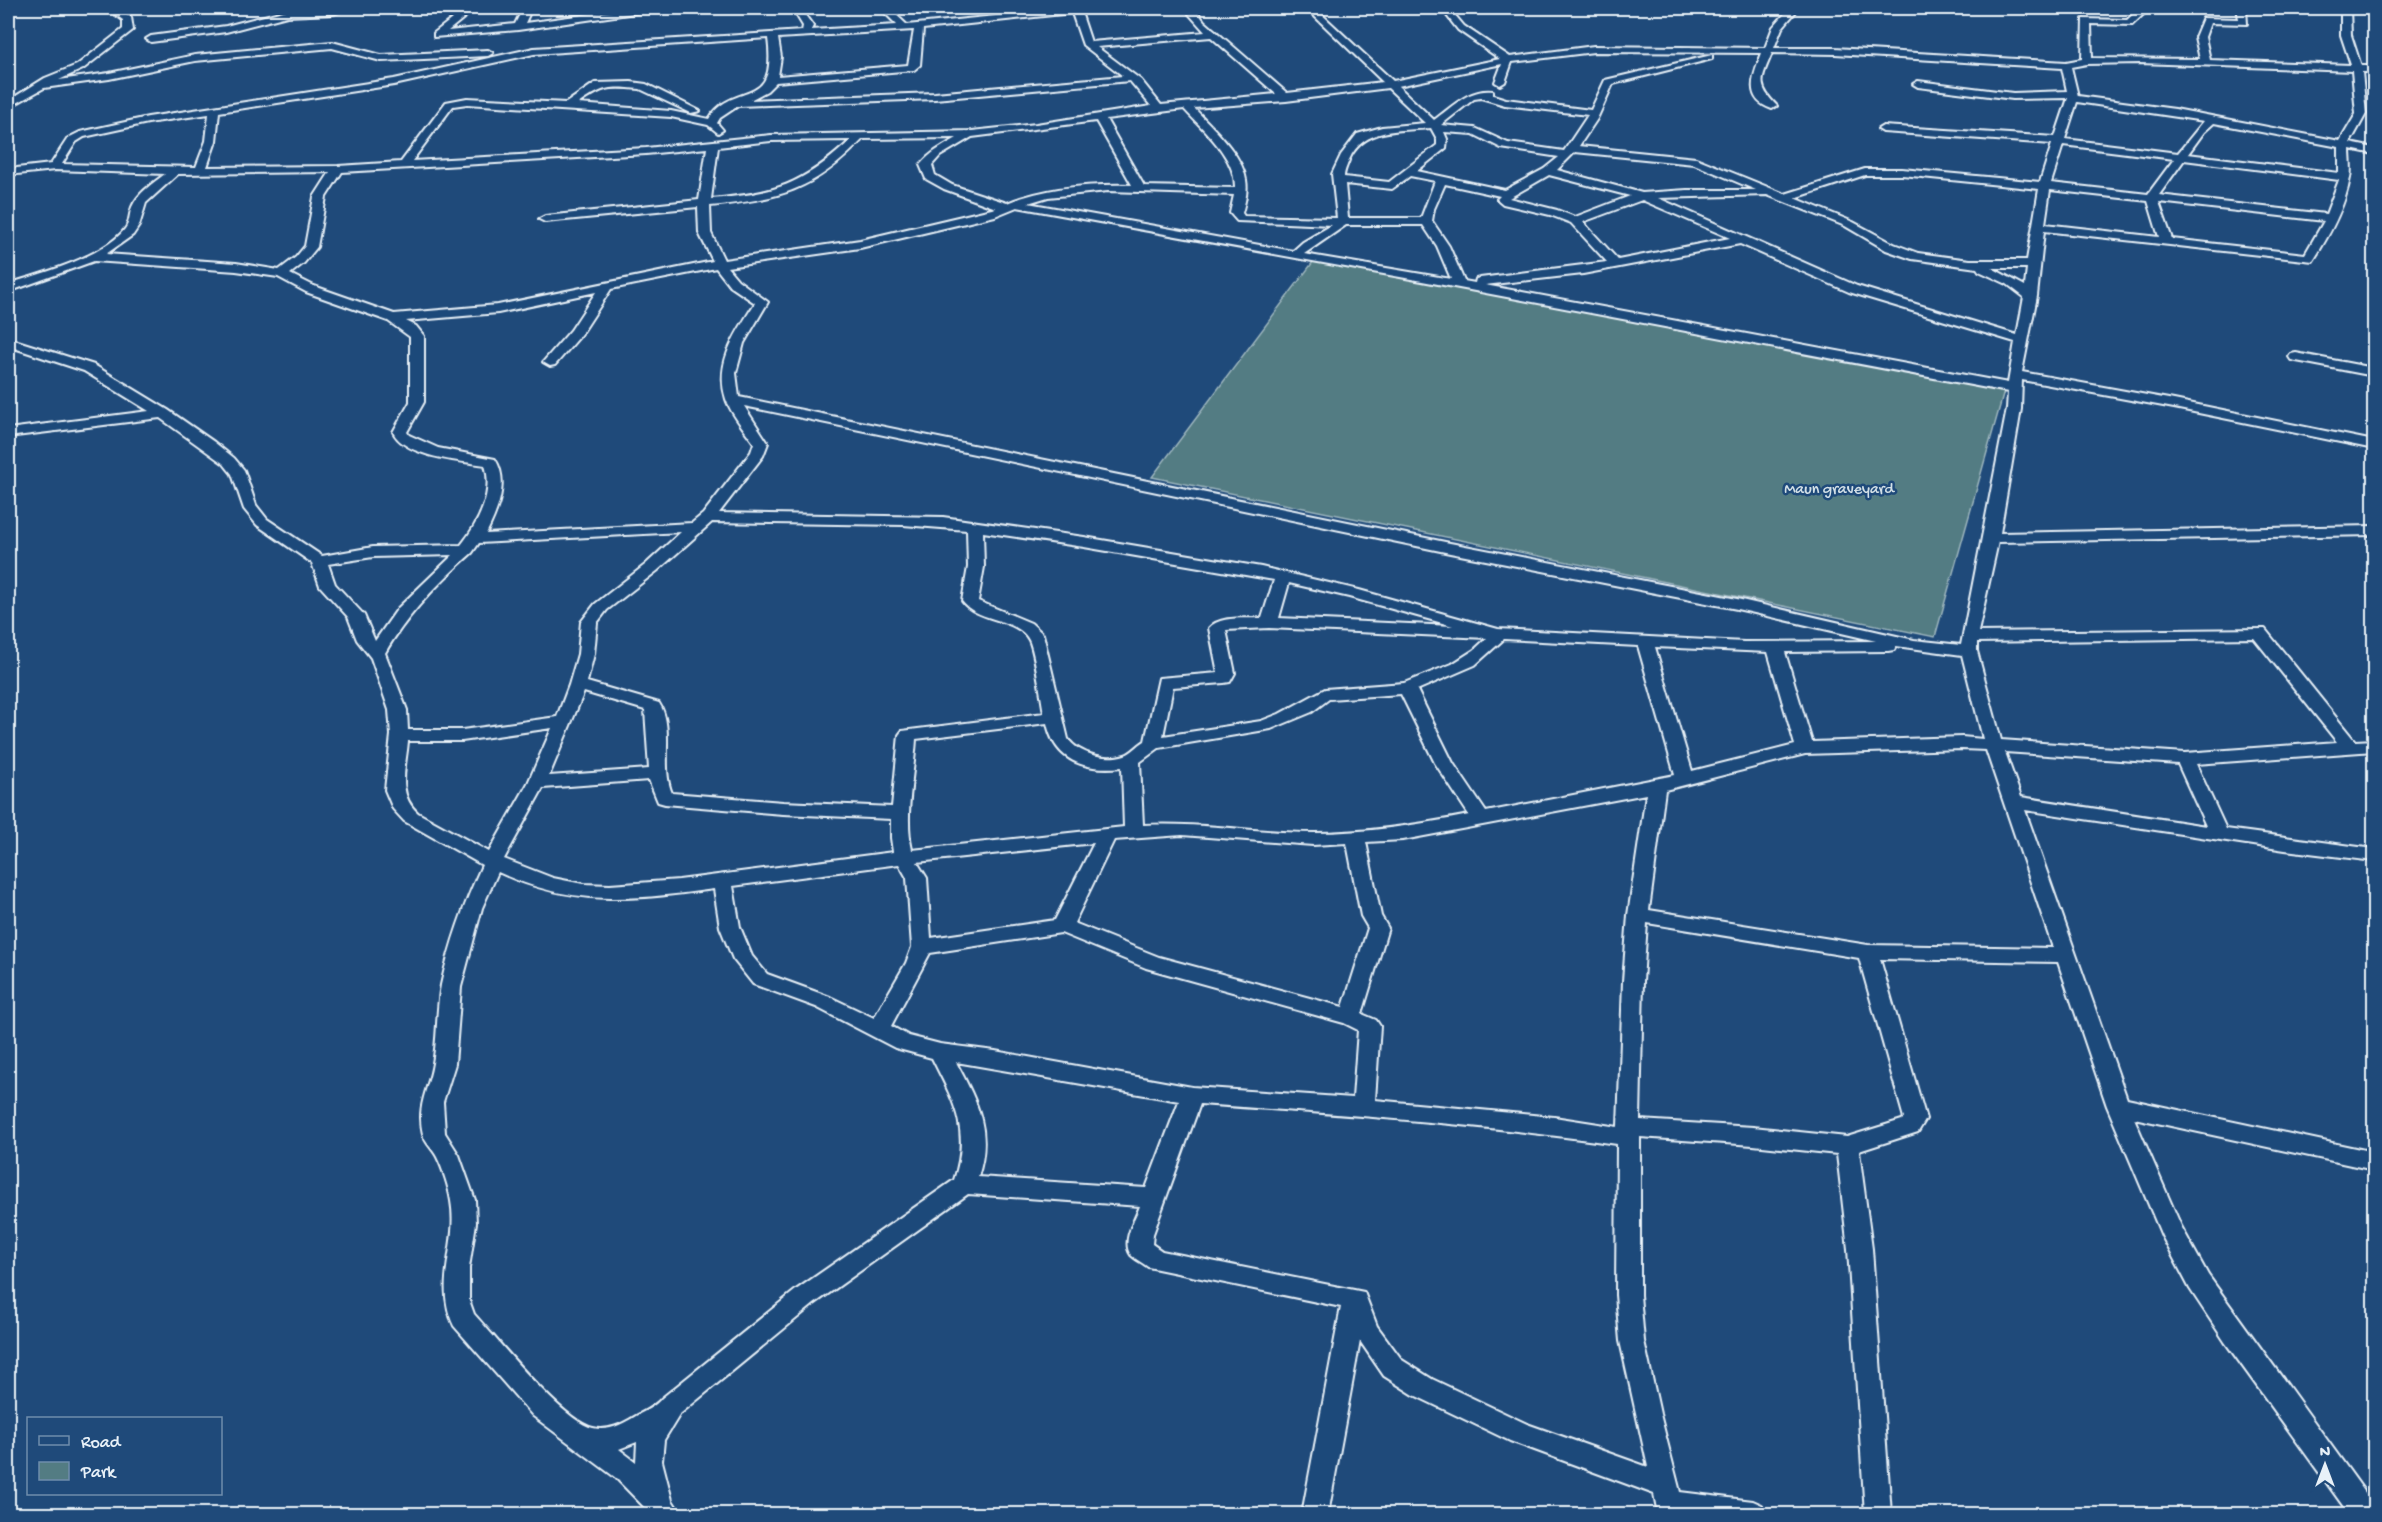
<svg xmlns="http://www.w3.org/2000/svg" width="2382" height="1522" viewBox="0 0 2382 1522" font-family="'Gochi Hand',sans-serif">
<rect width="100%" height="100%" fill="#1f4a7a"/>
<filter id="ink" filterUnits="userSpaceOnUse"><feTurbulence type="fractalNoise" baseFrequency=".0167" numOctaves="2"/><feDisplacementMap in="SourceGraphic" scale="12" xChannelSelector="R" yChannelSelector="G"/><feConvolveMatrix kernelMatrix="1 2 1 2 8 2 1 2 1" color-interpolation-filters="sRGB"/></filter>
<g filter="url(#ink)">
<!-- green -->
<polygon fill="#537c83" stroke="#9eb6be" stroke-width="1.5" points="1316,258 2005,388 1935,637 1152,477"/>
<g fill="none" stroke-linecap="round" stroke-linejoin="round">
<!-- minor casing -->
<g stroke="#e8f1f8" stroke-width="4">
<g id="minor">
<polygon points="106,8 116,8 131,17 133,30 83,69 59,80 109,73 195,55 332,42 381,55 488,50 493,53 488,56 381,61 332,48 195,61 109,79 44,88 8,108 8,101 45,78 77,65 123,29 123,20"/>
<polygon points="336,8 350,8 333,14 287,16 226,32 151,42 146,39 151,36 226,26 287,10"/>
<polygon points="466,8 476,8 448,31 515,24 523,8 532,8 525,23 634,8 654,8 649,11 518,30 434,37 434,33"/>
<path d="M 792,8 L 800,8 L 813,26 L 811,30 L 897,25 L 880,8 L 889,8 L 907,25 L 1073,8 L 1098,8 L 1097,10 L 1081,12 L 1091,42 L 1205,32 L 1189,14 L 1190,8 L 1198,8 L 1199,14 L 1204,21 L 1287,93 L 1383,82 L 1306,8 L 1315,8 L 1393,81 L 1500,59 L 1458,30 L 1441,8 L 1449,8 L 1464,26 L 1510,57 L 1594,46 L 1765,48 L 1773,27 L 1790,8 L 1799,8 L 1782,28 L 1774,48 L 1835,48 L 2066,62 L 2082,59 L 2083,19 L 2127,20 L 2140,8 L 2150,8 L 2132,25 L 2091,24 L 2092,58 L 2200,59 L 2195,37 L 2203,18 L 2239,19 L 2237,8 L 2246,8 L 2247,24 L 2210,23 L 2205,37 L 2210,60 L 2351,65 L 2341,35 L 2341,8 L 2350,8 L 2351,35 L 2361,66 L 2374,66 L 2374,72 L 2362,72 L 2366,114 L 2350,143 L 2374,148 L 2374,154 L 2350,149 C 2350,159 2352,169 2350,178 C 2345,207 2329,236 2313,261 L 2044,231 L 2037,296 L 2022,372 L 2174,400 L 2374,441 L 2374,449 L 2174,408 L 2022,380 L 2021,409 L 2000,533 L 2374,526 L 2374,535 L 1998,542 L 1978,632 L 2265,629 L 2355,741 L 2374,740 L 2374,751 L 2196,764 L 2226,829 L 2374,849 L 2374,861 L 2285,850 L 2025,810 L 2127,1099 L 2374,1152 L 2374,1170 L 2134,1118 L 2181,1226 L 2208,1275 L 2374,1505 L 2374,1514 L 2349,1514 L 2225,1342 L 2190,1289 L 2162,1236 L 2107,1106 L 2058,962 L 1880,959 L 1926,1119 L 1918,1132 L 1859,1151 L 1872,1249 L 1891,1514 L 1865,1514 L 1848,1249 L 1837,1154 L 1753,1145 L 1640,1137 L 1640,1295 L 1644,1341 L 1660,1414 L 1680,1492 L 1753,1501 L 1762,1505 L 1766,1514 L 1658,1514 L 1654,1494 L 1510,1441 L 1414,1395 L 1384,1376 L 1360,1341 L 1328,1514 L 1302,1514 L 1341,1307 L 1148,1267 C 1143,1263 1135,1259 1131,1255 C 1121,1242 1135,1219 1140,1206 L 968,1194 L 814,1304 L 680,1414 L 664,1440 L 662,1461 L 672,1500 L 681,1514 L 651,1514 L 616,1478 L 533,1416 L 454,1326 C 433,1282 459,1245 451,1201 C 449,1188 443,1169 437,1157 C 433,1149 425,1143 423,1134 C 416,1105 429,1089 433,1063 C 438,1037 436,1011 441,985 C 450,943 464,904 482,865 L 404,821 L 393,809 L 385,790 L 391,735 L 389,710 L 371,658 L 357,640 L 348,617 L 320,586 L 312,563 L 257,525 L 244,509 L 232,474 L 224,464 L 160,418 L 8,437 L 8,429 L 149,411 L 84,371 L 8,346 L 8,338 L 94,365 L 168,410 L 214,442 L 234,458 L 244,470 L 256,505 L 267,519 L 322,556 L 373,547 L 461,545 C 478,524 494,493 485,465 C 460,461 405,457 393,432 L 410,402 L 410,337 L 388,321 L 306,292 L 278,277 L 236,271 L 94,261 L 8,292 L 8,284 C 42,273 102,258 125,229 C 130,223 129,214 132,207 C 138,193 153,183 165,174 L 55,170 L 8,175 L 8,169 L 51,164 L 68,138 L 80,132 L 148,117 L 394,79 L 534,48 L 802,31 L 803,26 ZM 1072,13 L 1083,45 L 1123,76 L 935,93 L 750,100 L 767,91 L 776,82 L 914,70 L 920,65 L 923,29 ZM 914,30 L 908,65 L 778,76 L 781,57 L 778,38 ZM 1211,37 L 1276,94 L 1161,105 L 1141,80 L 1097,47 ZM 768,38 C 778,113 733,79 709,119 L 671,111 L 578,104 C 604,86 609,86 640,89 L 691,113 L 700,111 L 646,84 L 631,82 L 595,83 L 566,103 L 467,98 L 446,102 L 401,162 L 338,166 L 207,167 L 216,141 L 219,112 L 394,85 L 534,54 ZM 1594,52 L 1762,53 C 1754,74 1742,99 1772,109 L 1777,106 C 1756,85 1761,80 1772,53 L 1835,54 L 2062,68 L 2067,91 L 2013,93 L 1918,81 L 1913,84 L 1918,87 L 2013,99 L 2068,98 L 2055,137 L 1883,126 L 1878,129 L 1883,132 L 2052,144 L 2040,182 L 1902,169 L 1865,169 L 1785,194 L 1696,158 L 1579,146 L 1597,119 L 1613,84 L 1712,59 L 1712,55 L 1605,80 L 1591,110 L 1506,99 L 1493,95 L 1493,91 C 1469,88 1452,107 1434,120 L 1398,86 L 1502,64 L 1495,82 L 1500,85 L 1505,82 L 1512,62 ZM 2140,63 L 2352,71 L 2356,114 L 2340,141 L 2175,109 L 2078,96 L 2071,67 L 2087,64 ZM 1130,81 L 1151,106 L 1036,124 L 972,131 L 771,135 L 646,148 L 412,161 L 453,106 L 467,104 L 671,117 L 708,125 L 718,133 L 723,130 L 717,123 L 720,118 L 738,106 L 935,99 ZM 1388,88 L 1425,123 L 1382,127 L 1357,134 L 1341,155 L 1332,174 L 1337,218 L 1244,216 L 1242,213 C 1245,202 1248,191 1246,180 C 1243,155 1211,126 1194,108 L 1286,101 ZM 1481,98 L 1505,105 L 1588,115 L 1564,151 L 1508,143 L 1475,128 L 1441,125 L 1474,99 ZM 2077,102 L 2204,121 L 2178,153 L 2065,139 ZM 1184,109 C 1203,130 1236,157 1235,188 L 1144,186 L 1106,119 ZM 209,114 L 206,141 L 196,167 L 62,164 L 76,142 L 84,137 L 148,123 ZM 1096,121 L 1132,185 C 1090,184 1046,187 1007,203 L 952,185 L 935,175 L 932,165 L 940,156 L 972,137 ZM 2214,123 L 2339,147 L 2339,173 L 2188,154 L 2204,132 ZM 1431,128 L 1437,139 L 1437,145 L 1389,182 L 1344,177 C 1344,171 1347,166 1349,160 C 1363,127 1401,131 1431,128 ZM 1444,132 L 1473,134 L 1501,148 L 1559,157 L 1544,169 L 1505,190 L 1417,171 L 1446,148 L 1447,139 ZM 957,138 C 943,146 931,152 920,165 L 926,179 L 944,189 L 996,208 L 860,240 L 724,260 L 711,233 L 710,206 C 779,199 814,191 863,139 ZM 851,140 C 802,185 777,193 711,199 L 718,147 L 771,141 ZM 2063,145 L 2174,159 L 2148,194 L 2051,183 ZM 707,148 L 699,200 L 545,216 L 539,219 L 545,222 L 698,207 L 699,233 L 713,261 L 498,305 L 394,314 L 314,286 L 290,274 L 304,263 L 317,247 L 326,197 L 342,172 L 646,154 ZM 1575,152 L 1694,164 L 1756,190 L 1687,190 L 1642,193 L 1557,170 ZM 2184,160 L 2339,180 L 2326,214 L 2159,195 ZM 330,172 L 314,197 L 305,246 L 296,257 L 279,270 L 236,263 L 106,254 L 133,235 L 139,226 L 146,203 L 178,174 ZM 1549,175 L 1630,196 L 1575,217 L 1557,210 L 1509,198 ZM 1865,175 L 1902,175 L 2039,189 L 2027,260 L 1970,260 L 1918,253 L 1894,244 L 1853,222 L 1795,198 ZM 1410,176 L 1435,181 L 1421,218 L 1348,218 L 1345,184 L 1392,189 ZM 1445,184 L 1500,196 L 1497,199 L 1503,204 L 1550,215 L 1571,223 L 1607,262 L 1480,278 L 1476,279 L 1475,283 L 1464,281 L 1449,246 L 1432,221 L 1434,209 ZM 2050,190 L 2148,201 L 2159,237 L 2045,224 ZM 1108,191 L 1234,195 L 1230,213 L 1237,221 L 1332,225 L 1303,242 L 1293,251 L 1028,203 L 1048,197 ZM 1767,195 L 1845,226 L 1886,250 L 1912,259 L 1977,268 L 1979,271 L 2007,284 L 2024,297 L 2017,335 L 1857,286 L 1658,198 ZM 1642,200 L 1730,238 L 1618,260 L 1583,222 ZM 2159,202 L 2324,221 L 2305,254 L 2172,239 ZM 1017,207 L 1422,281 L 2008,392 L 2007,409 L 1961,645 L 1914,640 L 1737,599 L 1450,543 L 739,397 L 736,373 L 744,343 L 768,302 L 738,280 L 727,267 L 860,248 L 995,216 ZM 1346,225 L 1423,225 L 1437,246 L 1451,279 L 1304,254 ZM 1740,244 L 1849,292 L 2015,342 L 2008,383 L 1485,285 L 1583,274 ZM 716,268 L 730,286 L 755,303 C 737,332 714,363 726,399 C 731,414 745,430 754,443 L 751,452 L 703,514 L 692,523 L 486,534 C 497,512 510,482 495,459 L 438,448 L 409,435 L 407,432 L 424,402 L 424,336 L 416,326 L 406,321 L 498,313 L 596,292 L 571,330 L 543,362 L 550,366 L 555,365 L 581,335 L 611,289 ZM 1992,268 L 2027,268 L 2025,286 ZM 744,406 L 1450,553 L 1737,609 L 1876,641 L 1744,642 L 1498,629 L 1359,590 L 1261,567 L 1084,537 L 943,517 L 719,513 L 763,456 L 768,443 ZM 712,522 L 903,525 L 967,530 L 968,567 L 962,601 C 977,622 1018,618 1029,640 C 1035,652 1041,697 1044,713 L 902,731 L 899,735 L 892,807 L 783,802 L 672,793 C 660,766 675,727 659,703 L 587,682 L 594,654 L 597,623 L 607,610 L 657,571 ZM 681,532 L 645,565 L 595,604 L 581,622 L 578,654 L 569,685 L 557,717 L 462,730 L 408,730 L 407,710 L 385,653 C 406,616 440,581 472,553 L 479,543 ZM 983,532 L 1084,547 L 1274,580 L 1262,618 C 1247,619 1220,615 1209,628 L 1218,673 L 1159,678 L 1145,741 C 1138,745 1132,753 1125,755 C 1106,761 1080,755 1068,739 L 1043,634 L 1031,623 L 978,601 L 984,567 ZM 453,555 L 398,608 L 375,641 L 364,615 L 335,584 L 328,564 L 373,557 ZM 1289,583 L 1349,597 L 1453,626 L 1279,618 ZM 1269,628 L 1487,638 L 1474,650 L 1452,664 L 1404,683 L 1325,689 L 1279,714 L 1261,721 L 1163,736 L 1173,687 L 1224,683 L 1230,682 L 1235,673 L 1226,630 ZM 2254,638 L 2337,742 L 2185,753 L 2001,740 L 1977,651 L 1977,642 ZM 1504,639 L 1638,646 L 1675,775 L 1486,812 L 1453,763 L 1417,690 L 1475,665 ZM 1896,646 L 1962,655 L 1983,739 L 1962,737 L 1812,742 L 1785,652 L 1888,651 L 1894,650 ZM 1655,647 L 1768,652 L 1795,745 L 1692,771 ZM 584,692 L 645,710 L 649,769 L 549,776 ZM 1401,694 L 1435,763 L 1469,815 C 1418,825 1366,833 1314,833 C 1256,833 1202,822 1143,825 L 1140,762 L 1159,748 L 1271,729 L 1312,712 L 1329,699 ZM 1047,723 C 1055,762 1086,771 1122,767 L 1124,827 L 912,850 C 904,815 914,775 916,739 ZM 552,728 L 528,783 L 489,852 L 418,813 C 396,794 406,766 408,741 L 462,741 ZM 1962,749 L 1986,750 L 2053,948 L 1868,945 L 1649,910 L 1665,790 L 1805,754 ZM 2005,752 L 2178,764 L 2206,826 L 2021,797 ZM 649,780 L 658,802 L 665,804 L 783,814 L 891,819 L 891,838 L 893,852 L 679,880 L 610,885 L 583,884 L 553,878 L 504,859 L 543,788 ZM 1646,794 L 1628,915 L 1623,981 L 1618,1127 L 1554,1117 L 1375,1100 L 1380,1026 L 1376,1020 L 1362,1014 L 1388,928 L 1381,916 L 1366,842 L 1403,840 ZM 1182,835 L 1313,845 L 1347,843 L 1361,916 L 1368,928 L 1343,1007 L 1159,957 L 1074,923 L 1114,840 ZM 1094,843 L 1055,920 L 931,938 L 927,878 L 917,862 ZM 899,864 L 907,878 L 912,947 L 906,963 L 874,1018 L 830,997 L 767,974 L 752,956 L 740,927 L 733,886 ZM 498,872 C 573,907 634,900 714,889 L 720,927 L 733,959 L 753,984 L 816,1007 L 895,1048 L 932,1058 C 954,1102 971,1130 954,1180 L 796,1290 L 662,1398 C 656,1406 645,1411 636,1416 C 623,1424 608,1432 593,1428 C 562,1421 497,1339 474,1314 L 469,1300 L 469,1268 L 476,1223 L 475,1200 L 459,1155 L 445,1133 L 443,1102 L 455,1064 L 461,987 L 482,908 ZM 1647,923 L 1859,958 L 1904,1118 L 1902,1120 L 1847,1137 L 1753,1127 L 1640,1120 L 1643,981 ZM 1061,933 L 1146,968 L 1344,1023 L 1358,1030 L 1353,1098 L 1192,1087 L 995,1051 L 940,1044 L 909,1036 L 891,1026 L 930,953 ZM 956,1062 L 1179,1101 L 1146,1188 L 978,1177 C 993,1131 977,1102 956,1062 ZM 1200,1104 C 1339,1114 1479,1124 1617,1144 L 1616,1295 L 1620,1341 L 1648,1467 L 1527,1424 L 1432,1379 L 1402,1360 L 1377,1326 L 1364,1292 L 1162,1251 L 1152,1244 L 1153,1234 ZM 637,1442 L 636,1462 L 619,1449 Z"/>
<polygon points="2353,8 2374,8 2374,12 2358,11"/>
<polygon points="2296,353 2374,368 2374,376 2291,360 2289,357 2291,354"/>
</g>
</g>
<!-- minor -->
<use href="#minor" fill="#1f4a7a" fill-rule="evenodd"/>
</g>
</g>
<g text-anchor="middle" stroke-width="5" stroke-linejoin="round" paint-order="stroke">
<!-- park labels -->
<g font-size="16" fill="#d2dfe6" stroke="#1f4a7a">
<text x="1839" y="493">Maun graveyard</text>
</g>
</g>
<!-- margin -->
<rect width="2382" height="1522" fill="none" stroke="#1f4a7a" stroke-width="30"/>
<rect x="15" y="15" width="2352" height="1492" fill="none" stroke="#e8f1f8" stroke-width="2" filter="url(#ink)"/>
<!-- legend -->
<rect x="27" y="1417" width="195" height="78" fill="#1f4a7a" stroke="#6f8dac" stroke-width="1.5"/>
<rect x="39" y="1436" width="30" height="9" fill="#1f4a7a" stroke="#6f8dac" stroke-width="1.5"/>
<text x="81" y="1447" font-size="18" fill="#e8f1f8">Road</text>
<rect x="39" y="1462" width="30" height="18" fill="#537c83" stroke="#6f8dac" stroke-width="1.5"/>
<text x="81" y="1477" font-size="18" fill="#e8f1f8">Park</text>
<!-- north arrow -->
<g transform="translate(2325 1465)" stroke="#1f4a7a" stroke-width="4.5" paint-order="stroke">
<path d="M0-4.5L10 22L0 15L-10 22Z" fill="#e8f1f8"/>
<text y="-9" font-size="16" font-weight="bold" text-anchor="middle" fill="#e8f1f8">N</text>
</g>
</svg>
